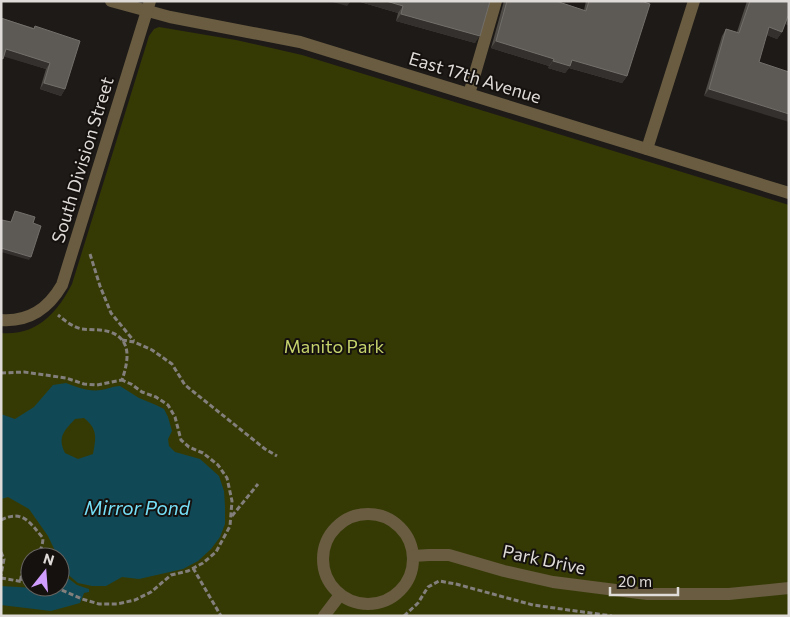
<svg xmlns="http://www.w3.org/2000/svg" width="790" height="617" viewBox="0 0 790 617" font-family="Commissioner,sans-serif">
<rect width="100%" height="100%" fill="#1e1a17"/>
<!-- green -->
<path fill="#353a05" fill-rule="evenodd" d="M 159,27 L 236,40 L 302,55 L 789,205 L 789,616 L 1,616 L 1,333 C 37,336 57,313 72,284 L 149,36 L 154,29 ZM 30,557 L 60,557 L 60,587 L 30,587 Z"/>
<!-- water -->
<g fill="#104955" fill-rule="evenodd">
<path d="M 66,383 C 76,387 89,392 101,390 C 108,389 113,386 120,386 L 139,398 L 156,405 L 164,409 L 168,417 L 172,431 L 168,439 L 169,446 L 175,452 L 200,459 L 219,476 L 224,491 L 225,506 L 225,524 L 220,537 L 211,549 L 198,561 L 183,569 L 139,579 L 122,577 L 106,586 L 92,586 L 78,583 L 65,572 L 60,557 L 58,557 L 48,536 L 29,509 L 8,497 L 1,499 L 1,414 L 15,419 L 34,407 L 53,385 ZM 84,418 C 98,429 96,438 93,454 L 78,459 L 65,453 C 57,437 64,431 75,419 Z"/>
<polygon points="60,572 77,585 89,589 89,592 84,593 80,603 51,611 1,605 1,586 52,589 53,587 60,587"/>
</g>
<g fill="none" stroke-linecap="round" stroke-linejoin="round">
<!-- path -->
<g stroke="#827f7c" stroke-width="3" stroke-dasharray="5 2.5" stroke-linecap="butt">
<polyline points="90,254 100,286 111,313 134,341"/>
<polyline points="122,340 134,342 152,350 172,364 185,385 265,449 277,456"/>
<path d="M 1,373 L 24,372 L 66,378 L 84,384 L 97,385 L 122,380 C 128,362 133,340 110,332 C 101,329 91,330 82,329 C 73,327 65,321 58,315"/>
<polyline points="232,516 258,484"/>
<path d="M 1,520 C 23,509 30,523 43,538 C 42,557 35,548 28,558 C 23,565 22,574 20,582"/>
<polyline points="1,552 4,559 1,575"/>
<polyline points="193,568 221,616"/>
<polyline points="1,578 30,583"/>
<polyline points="55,587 82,599 99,604 117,604 135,600 151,592 171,575 188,571 203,563 216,552 230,526 232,501 227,478 218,465 203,453 189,447 181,440 175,417 168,405 156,397 142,392 131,384 122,380"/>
<polyline points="404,616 418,603 428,587 439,581 456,584 533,605 612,616"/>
</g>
<!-- service -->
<polyline stroke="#695c41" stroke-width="12" points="469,94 496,1"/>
<!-- minor -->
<g stroke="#695c41" stroke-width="12">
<polyline points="111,1 170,17 300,42 789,193"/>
<polyline points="647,149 694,1"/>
<path d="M 1,320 C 29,322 48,309 62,285 L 150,1"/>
<circle cx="368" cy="559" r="45"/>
<polyline points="413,556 429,555 449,555 504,571 553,582 647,594 729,594 789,588"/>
<polyline points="324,616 340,595"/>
</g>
</g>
<!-- wall -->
<g fill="#4e4a46">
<polygon points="357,1 490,1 475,43 396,21 398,13"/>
<polygon points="504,1 556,1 584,10 586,1 641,1 627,76 622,83 569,68 565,73 548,68 549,66 491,48"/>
<polygon points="747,1 789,1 789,25 785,24 782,32 777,39 767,35 704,96 722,36 726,29 737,32"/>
<polygon points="1,18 34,28 35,26 65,89 61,96 40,89 46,69 4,56 1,61"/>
</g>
<!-- shaded-wall -->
<g fill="#34302d">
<polygon points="329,1 351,1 347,6"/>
<polygon points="357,1 386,1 403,6 398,13"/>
<polygon points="401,14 480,36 475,43 396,21"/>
<polygon points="788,16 789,16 789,25 783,23"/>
<polygon points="769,27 782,32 777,39 764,34"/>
<polygon points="496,41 554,59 549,66 491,48"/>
<polygon points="6,49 50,63 46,69 2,56"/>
<polygon points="572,60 627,76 622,83 569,68 565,73 548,68 553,61"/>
<polygon points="44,83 65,89 61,96 40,89"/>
<polygon points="709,89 789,114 789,122 704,96"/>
<polygon points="1,248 31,257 29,260 1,252"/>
</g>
<!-- building -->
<g fill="#5d5a56" stroke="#726e6a">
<polygon points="386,1 490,1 480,36 401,14 403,6"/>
<polygon points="507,1 556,1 586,11 589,1 641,1 650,4 627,76 572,60 570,66 553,61 554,59 496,41"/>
<polygon points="750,1 789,1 789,16 788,16 782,32 769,27 759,62 789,72 789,114 709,89 726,29 739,33"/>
<polygon points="1,18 34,29 35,26 80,41 65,89 44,83 50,63 6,49 3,59 1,58"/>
<polygon points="15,211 35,217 33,223 41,226 31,257 1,248 1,223 2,220 11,222"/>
</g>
<g text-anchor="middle" stroke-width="4" stroke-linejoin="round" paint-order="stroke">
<!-- street labels -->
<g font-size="18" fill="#dedbd8" stroke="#15110e">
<text transform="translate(475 78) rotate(17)" y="6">East 17th Avenue</text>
<text transform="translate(83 160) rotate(-73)" y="6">South Division Street</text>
<text transform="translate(544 560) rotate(12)" y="6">Park Drive</text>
</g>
<!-- park labels -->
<g font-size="18" fill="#c5d36c" stroke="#15110e">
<text x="334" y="353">Manito Park</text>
</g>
<!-- water labels -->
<g font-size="19" font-style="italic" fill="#76e0f8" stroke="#15110e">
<text x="137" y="515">Mirror Pond</text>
</g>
</g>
<!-- border -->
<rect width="790" height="617" fill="none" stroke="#dedbd8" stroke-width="5"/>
<!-- north arrow -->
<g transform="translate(45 572) rotate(17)"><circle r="24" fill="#15110e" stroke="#65625f"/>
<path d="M0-4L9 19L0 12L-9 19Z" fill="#d09dff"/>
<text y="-8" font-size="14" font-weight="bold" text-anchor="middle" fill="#dedbd8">N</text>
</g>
<!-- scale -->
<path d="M610 587v8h68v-8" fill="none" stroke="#dedbd8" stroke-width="2.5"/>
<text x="618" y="587" font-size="15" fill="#dedbd8" stroke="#15110e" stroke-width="4" paint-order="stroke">20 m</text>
</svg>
